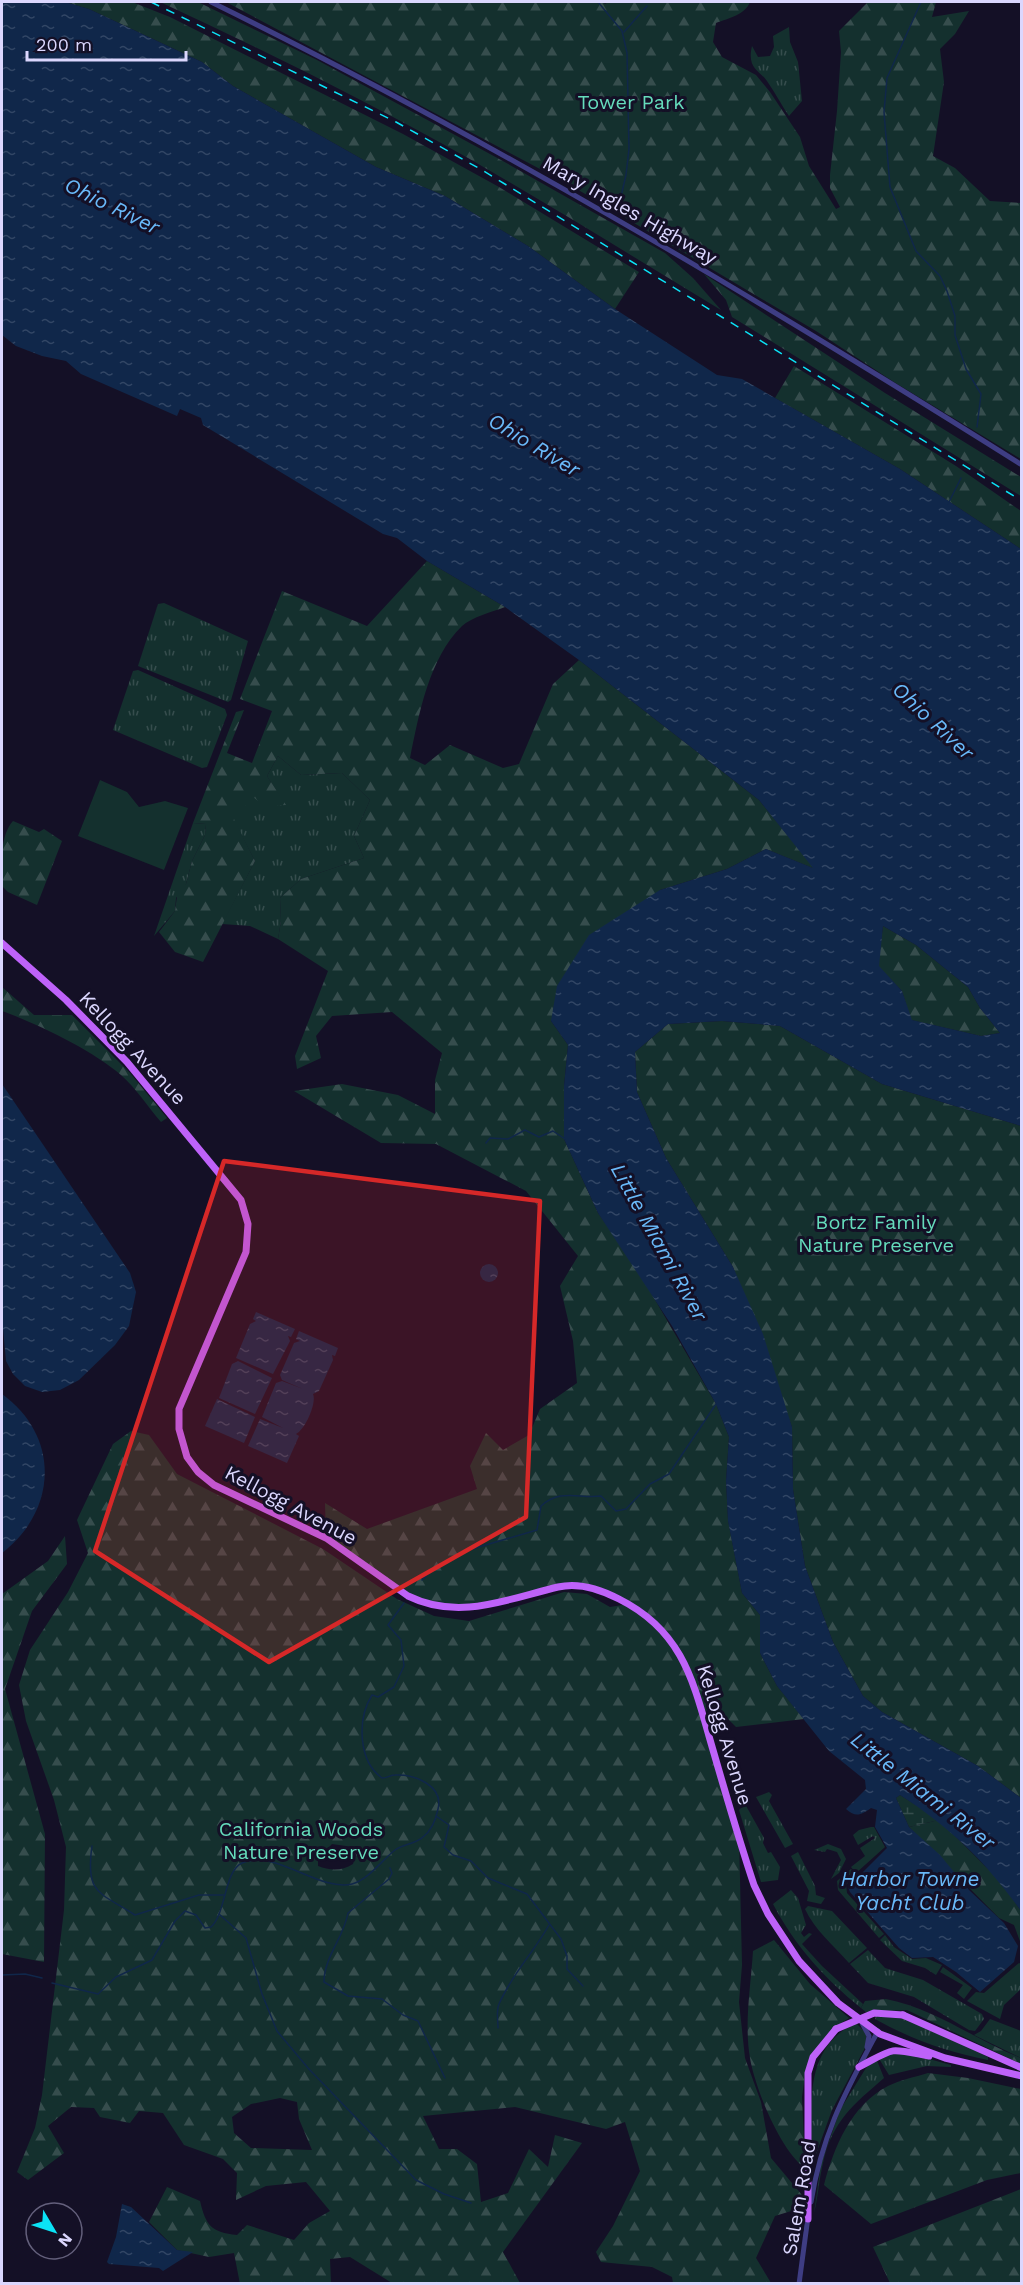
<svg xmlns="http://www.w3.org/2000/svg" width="1023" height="2285" viewBox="0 0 1023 2285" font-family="'Work Sans',sans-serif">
<defs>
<pattern id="grass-tufts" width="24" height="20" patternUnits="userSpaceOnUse" patternTransform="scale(1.5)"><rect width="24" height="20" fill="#14302e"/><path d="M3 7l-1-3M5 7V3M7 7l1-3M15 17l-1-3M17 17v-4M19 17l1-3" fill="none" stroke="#364d4d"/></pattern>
<pattern id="forest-firs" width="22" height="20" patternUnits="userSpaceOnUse" patternTransform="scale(1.5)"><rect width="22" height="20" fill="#14302e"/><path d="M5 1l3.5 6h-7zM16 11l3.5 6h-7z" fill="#364d4d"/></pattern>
<pattern id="wetland-marsh" width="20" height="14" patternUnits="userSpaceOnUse" patternTransform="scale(1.5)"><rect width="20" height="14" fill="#14302e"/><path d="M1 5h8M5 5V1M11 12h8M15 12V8" fill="none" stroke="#364d4d"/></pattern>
<pattern id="water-ripples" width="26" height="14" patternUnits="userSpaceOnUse" patternTransform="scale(1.5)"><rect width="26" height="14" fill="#10274a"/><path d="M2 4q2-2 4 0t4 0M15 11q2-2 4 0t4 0" fill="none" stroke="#324665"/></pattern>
</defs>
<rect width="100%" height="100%" fill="#141026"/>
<!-- grass -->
<g fill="url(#grass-tufts)">
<path d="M 789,27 L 790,42 L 798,62 L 802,101 L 789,116 C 781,104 774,91 767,81 C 758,69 747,68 752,46 L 758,57 L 770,56 L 774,47 L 773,36 Z"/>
<polygon points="164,603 248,641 231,700 228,702 138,666 158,604"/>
<polygon points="138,670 225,709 227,715 207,767 202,768 113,730 133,671"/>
<polygon points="278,756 301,775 342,773 370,800 354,836 364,858 301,879 280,898 281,921 278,939 250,926 222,924 255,861 228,809 251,794 285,805 267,776"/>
<polygon points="193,823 206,824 205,835 192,861 186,884 176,898 175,911 154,936"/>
<polygon points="769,1792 772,1795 769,1801 793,1844 785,1848 756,1797"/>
<polygon points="745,1804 764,1838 763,1843 768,1853 771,1852 780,1867 778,1880 761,1882 739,1810"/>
<polygon points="871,1827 874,1827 885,1847 856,1873 851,1867 865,1856 860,1848 875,1838 873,1836 858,1845 853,1835 859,1830"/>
<polygon points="828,1844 841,1849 846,1859 839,1873 831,1879 841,1860 837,1852 827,1849 825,1852 814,1850"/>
<polygon points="798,1852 815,1886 816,1895 825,1898 821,1904 807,1901 809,1891 791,1856"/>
<polygon points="851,1869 856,1874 846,1885 847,1893 884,1934 879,1938 838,1890 837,1881"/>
<path d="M 791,1890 L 798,1898 L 806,1925 L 801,1933 L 804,1937 L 809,1933 L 812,1934 L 802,1944 L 822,1966 L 863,2004 L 861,2008 C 824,1978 795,1946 773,1904 Z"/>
<path d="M 808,1906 L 832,1911 L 867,1948 L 849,1963 C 833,1945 814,1929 805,1909 Z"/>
<polygon points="885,1935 894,1947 912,1959 926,1958 942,1965 936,1975 925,1968 902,1961 880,1940"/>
<polygon points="868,1950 885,1968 923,1980 982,2014 984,2019 975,2031 969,2030 914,1997 868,1983 850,1964"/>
<polygon points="1019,1963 1021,1964 1021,1989 1004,2005 1000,2019 967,2001 976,1992 984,1993"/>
<polygon points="943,1967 972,1988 964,1999 957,1993 963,1985 940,1972"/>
<path d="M 876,2016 L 914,2020 L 988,2057 L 988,2060 C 947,2052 911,2039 875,2019 Z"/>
<polygon points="990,2019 1021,2031 1021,2058 974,2035 981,2031"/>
<path d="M 856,2023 L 866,2033 L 866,2046 L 832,2110 L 811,2168 C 813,2115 799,2049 856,2023 Z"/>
<polygon points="907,2053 951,2065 951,2067 927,2066 889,2075 878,2057 884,2054"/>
<path d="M 876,2058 L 884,2078 C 854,2104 832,2121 823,2163 C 819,2179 818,2198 814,2213 L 821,2164 L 840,2110 L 866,2068 Z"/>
</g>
<!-- forest -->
<g fill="url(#forest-firs)" fill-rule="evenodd">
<polygon points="65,2 132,2 170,17 403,134 499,187 639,272 615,309 528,246 445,196 376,167 233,86 202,62 89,9"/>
<path d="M 160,2 L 198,2 L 317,60 L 501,160 L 665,253 L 693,278 L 721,310 C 637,259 553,207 468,158 C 367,101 264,50 160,2 Z"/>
<path d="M 226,2 L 603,2 L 605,4 L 608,2 L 750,2 C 745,15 729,18 716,23 L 713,42 L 722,57 L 756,75 L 770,92 L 800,137 L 809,166 L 836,209 L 840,207 L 830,188 L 830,175 L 837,111 L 841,52 L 839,31 L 868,2 L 936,2 L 932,17 L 969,11 L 955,34 L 940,49 L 944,82 L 933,156 L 955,168 L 990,201 L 1021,203 L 1021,459 L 894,382 L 816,331 L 570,185 Z"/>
<polygon points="704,274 885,393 1021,477 1021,496 732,317 726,300"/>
<polygon points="794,366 956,466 1021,511 1021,549 900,469 775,398"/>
<path d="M 427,561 L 505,607 C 492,612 472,617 462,626 C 429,658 419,714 410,758 L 425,765 L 450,745 L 503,768 L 519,764 L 553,684 L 579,660 L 759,800 L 815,869 L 766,849 L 727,869 L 660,890 L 551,1021 L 568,1045 L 564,1086 L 564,1139 L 598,1213 L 637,1269 L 716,1404 L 729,1437 L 726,1481 L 728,1520 L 742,1593 L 760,1615 L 760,1653 L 777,1686 L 804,1719 L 736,1727 L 722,1713 L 703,1710 L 739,1837 L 742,1965 L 739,2002 L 745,2058 L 761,2102 L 771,2158 L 802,2195 L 801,2208 L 775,2216 L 756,2258 L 771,2283 L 673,2283 L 672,2277 L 652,2267 L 601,2262 L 596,2252 L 613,2226 L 640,2171 L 625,2122 L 606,2129 L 515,2107 L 423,2116 L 439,2149 L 457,2149 L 477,2164 L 481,2202 L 508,2193 L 529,2149 L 548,2167 L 555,2135 L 582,2143 L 503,2252 L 520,2283 L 392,2283 L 350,2257 L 330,2259 L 331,2283 L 240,2284 L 234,2253 L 209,2257 L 177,2250 L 149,2222 L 167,2187 L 200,2201 C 206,2226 211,2232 237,2235 L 247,2225 L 294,2240 L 309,2223 L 330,2211 L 306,2182 L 266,2186 L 236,2200 L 237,2173 L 223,2159 L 184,2145 L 163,2113 L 139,2111 L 130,2123 L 100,2117 L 94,2108 L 71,2107 L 48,2126 L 64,2153 L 28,2180 L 17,2172 L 35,2128 L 42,2095 L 64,1910 L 66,1847 L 54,1800 L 26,1721 L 19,1685 L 30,1650 L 68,1592 L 88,1553 L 77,1520 L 113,1444 L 131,1431 L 149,1435 L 177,1474 L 323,1549 L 397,1599 L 434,1616 L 469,1621 L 564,1592 L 587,1594 L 610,1607 L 629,1604 L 577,1585 L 480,1607 L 423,1603 L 326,1538 L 325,1503 L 367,1529 L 477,1489 L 470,1466 L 486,1433 L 503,1450 L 529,1435 L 540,1409 L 577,1383 L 573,1341 L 560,1286 L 578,1256 L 526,1191 L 436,1144 L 381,1143 L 294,1091 L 342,1084 L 398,1095 L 435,1114 L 435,1080 L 442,1053 L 392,1012 L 332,1016 L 316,1036 L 321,1058 L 297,1069 L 295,1056 L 328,971 L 278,939 L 281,921 L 280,898 L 301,879 L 364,858 L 354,836 L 370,800 L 342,773 L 301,775 L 278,756 L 267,776 L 286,805 L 265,807 L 251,795 L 244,809 L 229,809 L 255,861 L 203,962 L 175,952 L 159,932 L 175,911 L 178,889 L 186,884 L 192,861 L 205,835 L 206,824 L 193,823 L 236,712 L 244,710 L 227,753 L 252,763 L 272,711 L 240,699 L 282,591 L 367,626 ZM 332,1844 L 353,1847 L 356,1855 L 353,1864 C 342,1871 330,1871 318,1866 L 318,1859 ZM 280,2098 L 297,2102 L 299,2119 L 312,2150 L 251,2148 L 234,2133 L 232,2117 L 251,2104 Z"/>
<path d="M 13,821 L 39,832 L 44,829 L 62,841 L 37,905 L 8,892 L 2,886 C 1,865 0,835 13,821 Z"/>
<polygon points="883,926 916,945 968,987 980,1008 1000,1033 981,1036 911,1020 902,991 878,966"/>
<path d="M 2,987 L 34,1015 L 72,1015 L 130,1073 L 167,1118 L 161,1122 C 148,1107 136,1088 121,1075 C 92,1050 38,1024 2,1011 Z"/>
<polygon points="722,1021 780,1026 882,1084 1021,1126 1021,1798 978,1766 882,1712 863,1696 833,1642 805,1566 793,1489 792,1427 733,1267 666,1158 637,1092 635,1052 668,1024"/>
<polygon points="65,1536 67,1564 32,1611 5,1689 45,1834 44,1962 2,1954 2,1594 48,1561"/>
<polygon points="939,1820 1001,1882 1021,1911 1021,1944 1014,1925 999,1918 909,1827"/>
<path d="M 774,1940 L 810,1984 L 849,2018 L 838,2025 L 805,2075 L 802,2097 L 805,2168 C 780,2150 755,2088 750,2058 C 744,2023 751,1985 753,1951 Z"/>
<path d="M 886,1999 C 936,2009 975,2040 1021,2058 L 1021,2064 L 907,2010 L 866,2012 L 861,2008 L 865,2001 Z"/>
<path d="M 928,2073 L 968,2078 L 1021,2089 L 1021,2173 L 987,2180 L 871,2224 L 824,2185 C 834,2147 851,2105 888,2086 C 900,2080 915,2077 928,2073 Z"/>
<polygon points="1021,2189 1021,2283 890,2283 873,2247"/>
</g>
<!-- wetland -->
<polygon fill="url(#wetland-marsh)" points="900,1795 939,1820 909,1827 896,1798"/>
<!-- pitch -->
<polygon fill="#14302e" points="100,780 127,792 139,807 165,801 188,808 164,870 78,836"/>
<!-- water -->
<g fill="url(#water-ripples)" fill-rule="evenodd">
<path d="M 2,2 L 65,2 L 89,9 L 202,62 L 233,86 L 376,167 L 445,196 L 528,246 L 615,309 L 717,375 L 742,379 L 900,469 L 1021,549 L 1021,1126 L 882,1084 L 780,1026 L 722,1021 L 668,1024 L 635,1052 L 637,1092 L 666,1158 L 733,1267 L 763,1334 L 792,1427 L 793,1489 L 805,1566 L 833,1642 L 863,1696 L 882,1712 L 978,1766 L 1021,1798 L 1021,1911 C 986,1862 951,1828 900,1795 L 896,1798 L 909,1827 L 940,1855 L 969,1890 L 1004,1923 L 1018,1946 L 1014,1962 L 980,1992 L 956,1972 L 933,1957 L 912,1958 L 899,1948 L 850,1892 L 848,1887 L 887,1848 L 875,1827 L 877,1810 L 871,1808 C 861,1815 856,1818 846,1809 L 866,1789 L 865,1780 L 829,1751 L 777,1686 L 760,1653 L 760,1615 L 742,1593 L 728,1521 L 726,1481 L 729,1437 L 716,1404 L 672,1326 L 598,1213 L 564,1139 L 564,1086 L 568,1045 L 551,1021 L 557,986 L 589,935 L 660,890 L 727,869 L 766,849 L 813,868 L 759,800 L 579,660 L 505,607 L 427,561 L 397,538 L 383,534 L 203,425 L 201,418 L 180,409 L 177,416 L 81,374 L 66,361 L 42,356 L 16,346 L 2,335 ZM 883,926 L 916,945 L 968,987 L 980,1008 L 1000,1033 L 981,1036 L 912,1020 L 902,991 L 879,966 Z"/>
<polygon points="2,1084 130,1273 136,1292 129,1326 115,1345 79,1380 60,1390 42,1392 25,1386 13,1374 6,1361 2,1318"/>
<circle cx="489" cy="1273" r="9"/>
<polygon points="256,1312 295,1329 291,1337 288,1336 290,1341 273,1374 236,1358 250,1324 256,1321 253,1319"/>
<path d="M 299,1331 L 338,1348 L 335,1356 L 332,1355 L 333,1360 L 319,1391 L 313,1394 C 317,1403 305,1430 296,1434 L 299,1436 L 287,1463 L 248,1446 L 260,1419 L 283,1428 L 262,1417 L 276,1383 L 282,1381 L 303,1389 L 282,1380 L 280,1375 L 294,1343 L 300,1341 L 296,1339 Z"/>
<polygon points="238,1361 272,1378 255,1414 219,1398 232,1364"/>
<path d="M 2,1394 C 60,1436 58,1510 2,1553 Z"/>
<polygon points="217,1399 255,1417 244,1443 205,1426"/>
<polygon points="122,2204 131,2207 177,2250 193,2252 163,2271 159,2268 109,2264 107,2262 116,2237"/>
</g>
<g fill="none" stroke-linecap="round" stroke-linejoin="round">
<!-- stream -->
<g stroke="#10274a" stroke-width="1.5">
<polyline points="598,2 622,31 627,53 629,149 626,175 619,205"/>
<polyline points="921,2 887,78 884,112 890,187 916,251 940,276 947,291 955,316 955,335 966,369 981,394 977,427"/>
<polyline points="624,32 647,6"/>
<polyline points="948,504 961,478"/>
<polyline points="486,1143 490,1138 508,1139 525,1130 539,1137 553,1131 565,1139"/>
<path d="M 422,1580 L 433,1569 L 465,1551 L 537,1530 L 541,1506 C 561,1488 579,1499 601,1496 L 616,1511 L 626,1509 L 650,1484 L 669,1474 L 716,1404"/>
<polyline points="436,1816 449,1825 444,1847 453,1855 471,1861 488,1878 527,1894 561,1939 567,1956 567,1969 583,1986"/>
<path d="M 92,1846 C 85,1895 100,1892 135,1915 L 199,1895 L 224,1895"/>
<path d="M 390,1868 L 392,1873 L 389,1879 L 348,1913 C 344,1937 324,1957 324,1982 L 348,1996 L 382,1999 L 403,2015 L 418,2021 L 445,2078"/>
<polyline points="219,1914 246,1938 262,1994 277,2031 308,2068 416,2180 444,2194 471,2203"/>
<polyline points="2,1975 25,1974 42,1978"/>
<path d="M 52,1983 L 98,1994 L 116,1977 L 152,1960 L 175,1921 L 185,1911 L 196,1915 L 205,1928 L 211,1927 C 226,1914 224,1871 242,1863 C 274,1848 319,1892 352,1884 C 368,1880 382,1860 395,1850 C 403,1844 416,1844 423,1837 C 431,1831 436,1819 438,1809 C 444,1786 415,1774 395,1775 C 390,1775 388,1778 382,1778 C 358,1761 357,1719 372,1695 L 378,1697 L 394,1687 L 404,1666 L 401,1640 L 388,1625 L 404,1603"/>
<path d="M 498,2028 C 498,2020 496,2011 499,2004 C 512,1974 534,1952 549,1925"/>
</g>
<!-- minor -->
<g stroke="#3e3d83" stroke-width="5">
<path d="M 211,2 C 490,139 758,299 1022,465"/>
<polyline points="862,2023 869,2036 867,2047"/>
<path d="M 811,2202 C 822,2133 846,2091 878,2031"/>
<polyline points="799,2284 808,2217"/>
</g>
<!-- major -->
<g stroke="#be62f9" stroke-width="7">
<path d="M 2,943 L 66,1000 L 127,1062 L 241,1200 L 248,1224 L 246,1252 L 179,1409 L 179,1429 L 187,1457 L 198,1472 L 214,1485 L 326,1538 L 408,1596 C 459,1621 507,1599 558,1587 C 579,1582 600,1589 619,1599 C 685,1632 694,1685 713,1750 C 726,1795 739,1840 754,1885 L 768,1914 L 799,1961 L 838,2003 L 880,2034 L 945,2058 L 1022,2076"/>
<polyline points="903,2015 1022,2068"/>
<path d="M 859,2067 C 897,2047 887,2048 929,2056"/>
<polyline points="808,2219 808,2073 813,2057 836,2029"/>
</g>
<!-- rail -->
<polyline stroke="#0be3f6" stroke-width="1.5" stroke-dasharray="9 8" stroke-linecap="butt" points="151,2 396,122 482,170 1022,501"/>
<!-- major-bridge -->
<polyline stroke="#be62f9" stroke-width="7" points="836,2029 874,2013 903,2015"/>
</g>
<!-- marked area -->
<path fill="#d62828" fill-opacity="0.2" stroke="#d62828" stroke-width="4.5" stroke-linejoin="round" d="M 224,1161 L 540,1201 L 526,1517 L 269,1662 L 95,1551 Z"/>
<g text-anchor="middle" stroke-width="6" stroke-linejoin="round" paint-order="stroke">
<!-- park labels -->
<g font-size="20" fill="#65dcbc" stroke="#141026">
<text x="631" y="109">Tower Park</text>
<text x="876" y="1229">Bortz Family<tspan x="876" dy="23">Nature Preserve</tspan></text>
<text x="301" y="1836">California Woods<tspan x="301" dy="23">Nature Preserve</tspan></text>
</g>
<!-- street labels -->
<g font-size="20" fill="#dbd7fe" stroke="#141026">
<text transform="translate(630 210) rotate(30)" y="7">Mary Ingles Highway</text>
<text transform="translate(133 1048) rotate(47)" y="7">Kellogg Avenue</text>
<text transform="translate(291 1505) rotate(28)" y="7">Kellogg Avenue</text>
<text transform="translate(725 1735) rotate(73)" y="7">Kellogg Avenue</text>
<text transform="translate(799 2198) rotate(-80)" y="7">Salem Road</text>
</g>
<!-- water labels -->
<g font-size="21" font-style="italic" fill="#69b9f9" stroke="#141026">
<text transform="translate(112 206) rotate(26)" y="7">Ohio River</text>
<text transform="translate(534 445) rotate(31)" y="7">Ohio River</text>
<text transform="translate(933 721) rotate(43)" y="7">Ohio River</text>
<text transform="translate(659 1242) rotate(61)" y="7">Little Miami River</text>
<text transform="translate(923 1791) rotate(38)" y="7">Little Miami River</text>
<text x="910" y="1886">Harbor Towne<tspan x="910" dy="24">Yacht Club</tspan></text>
</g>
</g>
<!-- border -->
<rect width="1023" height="2285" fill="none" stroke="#dbd7fe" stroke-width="6"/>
<!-- north arrow -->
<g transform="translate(54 2231) rotate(129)"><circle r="28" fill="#141026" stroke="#64607c" stroke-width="1.5"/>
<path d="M0-4.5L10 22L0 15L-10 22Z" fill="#0be3f6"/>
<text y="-9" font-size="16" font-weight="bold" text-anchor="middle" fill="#dbd7fe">N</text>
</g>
<!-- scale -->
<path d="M27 51v9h159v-9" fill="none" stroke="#dbd7fe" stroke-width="3"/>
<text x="36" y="51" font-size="18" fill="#dbd7fe" stroke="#141026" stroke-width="4.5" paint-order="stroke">200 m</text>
</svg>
